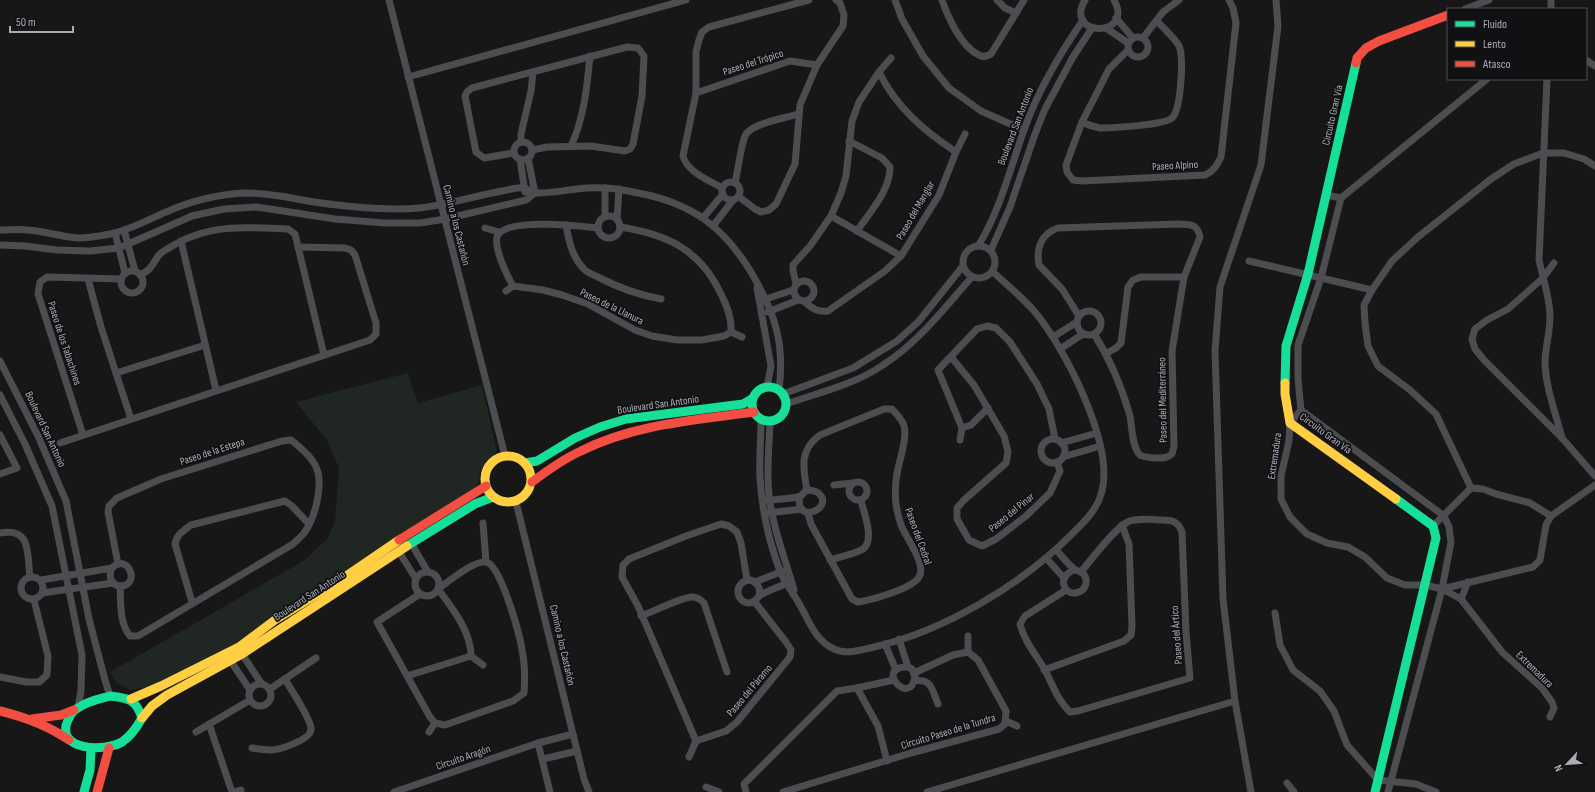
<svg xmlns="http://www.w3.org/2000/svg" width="1595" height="792" viewBox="0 0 1595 792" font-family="'Sofia Sans Condensed',sans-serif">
<rect width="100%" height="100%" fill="#171717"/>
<!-- green -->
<path fill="#202621" d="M 408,373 L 418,403 L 482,385 L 497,452 C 489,458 483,464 480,473 C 479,480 479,483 475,488 L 236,644 L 155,686 L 130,690 L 117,683 L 110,672 L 305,560 L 327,539 L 335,522 L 339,468 L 327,440 L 296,402 Z"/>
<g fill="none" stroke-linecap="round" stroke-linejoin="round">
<!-- street -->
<g stroke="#4c4d50" stroke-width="7">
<polyline points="389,0 505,456"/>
<polyline points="895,0 902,19 923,56 949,88 981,111 1024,130"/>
<path d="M 942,0 C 948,17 961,47 979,55 C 983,58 987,56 991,54 L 1024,0"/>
<polyline points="997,0 1005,8 1016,13"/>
<path d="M 1085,0 C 1063,38 1135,38 1114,0"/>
<polyline points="1551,0 1551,9"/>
<polyline points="1465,9 1489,0"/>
<polyline points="1116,18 1133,38"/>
<polyline points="1106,28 1128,43"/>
<circle cx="1138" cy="47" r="10"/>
<polyline points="1143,38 1163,12 1179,0"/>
<path d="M 1128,50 L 1109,69 L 1082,122 L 1066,165 L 1067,172 L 1073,180 L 1082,181 L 1205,175 C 1214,171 1217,165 1221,157 L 1236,23 L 1233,8 L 1229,0"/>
<polyline points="1586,60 1595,66"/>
<polyline points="879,72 891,58"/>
<polyline points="408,77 686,0"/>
<path d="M 1547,79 L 1539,260 C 1543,279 1550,298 1550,317 C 1550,333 1545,348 1545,363 C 1546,389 1556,414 1562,438"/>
<polyline points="696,93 790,61 817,65"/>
<path d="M 1082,122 C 1088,125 1094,127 1100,128 C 1112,128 1165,125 1172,118 C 1181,110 1184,57 1179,46 C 1174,37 1164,29 1157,21"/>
<polyline points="521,141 521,134 531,91 533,72"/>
<path d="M 849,141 L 882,158 L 890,167 C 890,191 870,212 857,231"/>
<circle cx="523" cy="151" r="9"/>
<path d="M 571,146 C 584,118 587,87 590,56"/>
<polyline points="956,152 965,134"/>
<polyline points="514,153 484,158 476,152 465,96 467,92 472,88 627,47 638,48 644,56 642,96 633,144 630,149 625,151 591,146 547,147 532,150"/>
<polyline points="528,158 535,193"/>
<polyline points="520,159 525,192"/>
<circle cx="731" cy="191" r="9"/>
<path d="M 735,183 C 738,171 741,143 746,134 C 754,123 786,118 798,114"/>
<path d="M 722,188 C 709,180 687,172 683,156 L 696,93 L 696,52 L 699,40 L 702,32 L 709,27 L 809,0"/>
<polyline points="1326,195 1341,198"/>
<polyline points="738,196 755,209 761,212 769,210 776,204 795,164 800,105 817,65 843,26 844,15 840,3 836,0"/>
<polyline points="1341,198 1321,278 1298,345 1298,379 1301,410 1444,516 1449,527 1451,542 1442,589 1388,792"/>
<polyline points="1341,198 1487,79"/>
<polyline points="831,216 901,256"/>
<circle cx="609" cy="227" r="11"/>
<polyline points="605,217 605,188"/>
<polyline points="703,218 723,194"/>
<polyline points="617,219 619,189"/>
<path d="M 566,225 C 569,241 572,258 585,270 C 588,273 594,275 598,277 C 619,288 638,295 661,299"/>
<polyline points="713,226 733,200"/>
<polyline points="485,228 499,232"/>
<path d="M 598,228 C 581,226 503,217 497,237 C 494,248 507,276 513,286 L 543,290 L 562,295 L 588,304 L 635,330 L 652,336 L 677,340 L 702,340 L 724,336 L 731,332 C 732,318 727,306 721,294 C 700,249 666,234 620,227"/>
<path d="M 0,230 C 9,230 19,229 28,230 C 45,231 61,237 78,238 C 88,238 100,236 110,234 C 130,230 147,220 166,212 C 191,201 218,194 246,193 C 272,193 290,198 314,202 C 349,207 385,211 420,208 C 448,205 474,196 502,191 C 508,190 518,187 524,188 C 529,189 532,193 537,193 C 554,193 571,189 588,188 C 605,187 621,189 638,193 C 691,203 723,226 751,272 C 775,313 785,343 779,390"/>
<polyline points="124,230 135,271"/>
<polyline points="115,233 125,273"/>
<polyline points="181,241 216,390"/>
<polyline points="0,245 25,246 57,250 90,251 119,248 192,216 224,209 257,207 335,219 385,223 420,223 445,219 526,200 535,193"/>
<circle cx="979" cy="262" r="16"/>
<path d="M 978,246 C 1000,211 1010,169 1024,130 C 1038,90 1059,55 1083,20"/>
<polyline points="991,250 1010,207 1035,134 1045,109 1073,57 1092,28"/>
<polyline points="1249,261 1372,290"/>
<polyline points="1554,263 1543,278 1508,309 1487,320 1475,329 1472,339 1475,349 1484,360 1562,438 1595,476"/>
<circle cx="132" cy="282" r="11"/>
<path d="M 140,275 C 144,273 148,271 150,268 C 155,263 156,257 161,253 C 204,223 238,227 288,229 L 295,234 L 324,355"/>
<polyline points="88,279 101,327 131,419"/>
<circle cx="804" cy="291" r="10"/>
<path d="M 796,284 L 793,270 L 793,265 L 810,246 L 831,216 L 841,193 L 846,176 L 852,121 L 859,102 L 879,72 C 896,107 924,131 956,152 L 939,195 L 901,256 L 885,271 L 828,311 C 817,312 813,309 805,302"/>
<polyline points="757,288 771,366 767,387"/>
<polyline points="506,291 513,286"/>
<polyline points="763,300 793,290"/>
<circle cx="1089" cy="323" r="12"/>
<polyline points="768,312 798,300"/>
<path d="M 1079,316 L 1062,289 L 1039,265 C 1036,248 1041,234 1058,228 L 1178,224 C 1190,225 1197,223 1200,237 L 1184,277 L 1172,351 L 1174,446 L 1172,454 C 1172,454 1168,457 1167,457 C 1162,459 1144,458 1140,455 C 1132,448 1132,426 1130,416 C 1122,388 1110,359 1094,334"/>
<polyline points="731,332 742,337"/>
<polyline points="1053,337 1077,322"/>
<polyline points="1060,349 1083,334"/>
<polyline points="1107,353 1116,348 1121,343 1128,287 1133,280 1141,277 1184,277"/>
<polyline points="951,357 974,385 1004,436 1008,452 1006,463 964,500 957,508 957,519 969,540 982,546 996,539 1026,516 1050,493 1060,471 1057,462"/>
<polyline points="0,361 38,436 66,501 89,619 105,680 110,696"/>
<polyline points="116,373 205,345"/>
<polyline points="783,394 853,368 897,341 919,321 963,266"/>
<polyline points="0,395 25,444 52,506 82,655 81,691 78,707"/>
<path d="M 786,404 C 818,393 856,384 883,365 C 919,342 944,308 972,277"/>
<polyline points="988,408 971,425 962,428 938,370 977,329 987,326 996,328 1010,342 1037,384 1049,409 1055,439"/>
<polyline points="1301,410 1290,423 1289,441 1281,476 1281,499 1290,517 1307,534 1327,543 1348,547 1365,557 1387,578 1405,585 1425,585 1442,589 1533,567 1540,560 1546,525 1551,516 1595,485"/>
<path d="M 761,420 C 761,439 759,459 760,478 C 762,509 769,542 780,571 C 785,584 795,595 801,607 C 810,623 816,641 834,649 C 847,655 860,650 874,647 C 944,631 1021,585 1071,535 C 1084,522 1098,509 1102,491 C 1114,444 1065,348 1035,312 C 1022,297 1007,285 993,272"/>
<path d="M 770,421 C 769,452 765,483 772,513 C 777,540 787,564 794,590"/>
<polyline points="0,435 17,468 0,474"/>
<polyline points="83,435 38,294 40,282 47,277 121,279"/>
<circle cx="1053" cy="451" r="12"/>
<polyline points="960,440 962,428"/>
<polyline points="60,443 370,340 376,334 376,323 355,255 351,250 345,248 298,247"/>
<polyline points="1061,443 1097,433"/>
<polyline points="1063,457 1100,446"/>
<circle cx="858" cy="491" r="9"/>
<polyline points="834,485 853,483"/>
<polyline points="1471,488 1436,414 1410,390 1378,366 1368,346 1365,323 1364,305 1372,290 1392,261 1418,237 1491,179 1514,164 1543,153 1564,153 1584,159 1595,166"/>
<polyline points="1471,488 1483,489 1496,494 1530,503 1551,516"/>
<path d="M 807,490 C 803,468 799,450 820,435 L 884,409 L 892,409 C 896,413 900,418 903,423 C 909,435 899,460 897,474 C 895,484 895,494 896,504 C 897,511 899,519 901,525 C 906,538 927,564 919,577 C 912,589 871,600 858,602 L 852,599 L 811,524 L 808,513"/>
<path d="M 767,500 C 773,500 797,498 801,496 C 803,494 804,491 808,490 C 811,490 814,491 817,492 C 838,507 793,527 800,496"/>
<polyline points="516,502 584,779 589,792"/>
<polyline points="768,513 802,509"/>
<polyline points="483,523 486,562"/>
<polyline points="1433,526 1471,488"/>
<path d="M 0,533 C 32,527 27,554 30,577"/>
<polyline points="411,543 428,572"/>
<path d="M 1056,550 C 1062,556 1067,563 1073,568 C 1075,571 1078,570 1081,572 C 1089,577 1087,589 1079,592 C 1065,598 1055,577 1074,570"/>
<polyline points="399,552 416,579"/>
<polyline points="1046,558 1064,578"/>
<path d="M 830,560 C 839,557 855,554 863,549 C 875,541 864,512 861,501"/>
<path d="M 118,564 L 108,512 L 109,506 L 117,498 L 161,479 L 282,441 L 291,440 C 300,447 312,457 316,467 C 324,484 315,519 304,533 C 301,537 297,540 293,544 L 138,636 L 130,636 C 119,623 121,602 120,586"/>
<circle cx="427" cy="584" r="12"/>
<circle cx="32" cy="588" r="11"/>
<path d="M 41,580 L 112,568 C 128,552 141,585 121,586 C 111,586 108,576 112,568"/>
<polyline points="747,580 741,543 737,532 729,526 721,524 686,536 629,559 623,565 622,577 638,606 696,741 726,731 737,722 790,657 791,650 786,642 754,601"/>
<polyline points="755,582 783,571"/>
<polyline points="1442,589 1461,599 1502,652 1542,688 1552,702 1554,708 1550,717"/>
<path d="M 1066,590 L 1025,616 L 1020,624 C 1024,640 1035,654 1044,668 C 1052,683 1057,700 1070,712 L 1078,711 L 1190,678 L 1186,632 L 1182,532 C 1178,521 1172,520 1161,520 C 1151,519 1140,518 1130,521 C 1118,524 1090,561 1081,572"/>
<polyline points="42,593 113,583"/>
<path d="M 759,596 C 761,588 758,584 751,580 C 734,580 734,602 749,603 C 754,603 756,600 759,596 C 762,593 783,585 790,582"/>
<polyline points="1461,599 1468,582"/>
<path d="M 192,602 L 175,544 C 177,534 183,531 191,525 L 285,501 L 292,506 L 309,524"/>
<polyline points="1275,613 1280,645 1293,670 1320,691 1334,711 1347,745 1378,780 1416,784 1436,792"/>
<path d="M 641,616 C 653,612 683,596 693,597 C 698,597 701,600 704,603 L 727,672"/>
<path d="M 899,639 L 908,667 L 912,669 L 915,677 C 910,708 873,666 908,667"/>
<polyline points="885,644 896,670"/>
<polyline points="968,652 968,636"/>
<polyline points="242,654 261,683"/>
<polyline points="471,656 483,665"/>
<polyline points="230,660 250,690"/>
<polyline points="1044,670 1124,641 1131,635 1132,626 1129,544 1122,525"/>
<path d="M 407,676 L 471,656 C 471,631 452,608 438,589 C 448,582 474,560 486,562 C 500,563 520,635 522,650 C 525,664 525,679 524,693 L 513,701 L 445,725 L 435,723 L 430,717 L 377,622 L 420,594"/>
<polyline points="0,677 26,682 39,682 47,675 48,656 34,600"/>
<path d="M 914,681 C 932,678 932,690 938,704"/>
<circle cx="260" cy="695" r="11"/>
<polyline points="857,688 878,726 887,761"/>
<polyline points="270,689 316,658"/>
<polyline points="1006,721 1017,726"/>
<polyline points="209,724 232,792"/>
<polyline points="196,732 250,700"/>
<polyline points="429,732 435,723"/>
<polyline points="538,743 550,792"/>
<path d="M 252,748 C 258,749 264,750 270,750 C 280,750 313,739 311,728 C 310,717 291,690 285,679"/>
<polyline points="689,757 696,741"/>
<polyline points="543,759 577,751"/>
<polyline points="1287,783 1294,792"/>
<polyline points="706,787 719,792"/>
<polyline points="234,792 241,790"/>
<polyline points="394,792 538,743 573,734"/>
<polyline points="746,792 744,784 837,691 857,688 894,680"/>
<polyline points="783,792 911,753 999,729 1005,724 1006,711 978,660 968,652 953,655 914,673"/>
<polyline points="927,792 1235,701"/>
<polyline points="1251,792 1235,701 1223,599 1215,351 1220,287 1261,165 1278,26 1276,0"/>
</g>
<!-- fast -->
<g stroke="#16e098" stroke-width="9">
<polyline points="1285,383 1286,346 1308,274 1356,63"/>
<circle cx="769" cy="404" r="17"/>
<polyline points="525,463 537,461 575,438 600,427 626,419 743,404 753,398"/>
<polyline points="407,546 475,504 493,497"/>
<path d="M 110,696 C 128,698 136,699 142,718 C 137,727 131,736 122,742 C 105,752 54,751 68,720 C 70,715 74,710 78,708 C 87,701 99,699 110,696 Z"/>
<polyline points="84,792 90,770 91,748"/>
<polyline points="1375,792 1436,538 1433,526 1396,499"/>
</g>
<!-- slow -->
<g stroke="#ffcf43" stroke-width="9">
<polyline points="1285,383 1285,394 1290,423 1396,499"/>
<circle cx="508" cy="479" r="23"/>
<polyline points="131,699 161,686 239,647 275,620 336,583 399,540"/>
<polyline points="142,718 152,706 167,695 242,654 407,546"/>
</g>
<!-- jam -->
<g stroke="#f24e42" stroke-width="9">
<polyline points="1356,63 1357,58 1366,48 1379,41 1448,15"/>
<path d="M 532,482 C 548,470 563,459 581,451 C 634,424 697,420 754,412"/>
<polyline points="399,540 486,486"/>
<path d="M 0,711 C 25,717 47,725 69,740"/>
<polyline points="32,719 61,715 74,710"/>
<polyline points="97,792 109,748"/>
</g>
</g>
<g text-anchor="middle" stroke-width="3.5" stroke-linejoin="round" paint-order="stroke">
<!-- street labels -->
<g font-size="11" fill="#aaadb7" stroke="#111113">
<text transform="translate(753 62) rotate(-18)" y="4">Paseo del Trópico</text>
<text transform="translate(1332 115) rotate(-77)" y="4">Circuito Gran Vía</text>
<text transform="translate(1015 126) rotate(-69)" y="4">Boulevard San Antonio</text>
<text transform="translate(1175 165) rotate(-3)" y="4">Paseo Alpino</text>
<text transform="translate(915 210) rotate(-60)" y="4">Paseo del Manglar</text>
<text transform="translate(457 225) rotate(76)" y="4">Camino a los Castañón</text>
<text transform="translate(612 306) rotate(26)" y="4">Paseo de la Llanura</text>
<text transform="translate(65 343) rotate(72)" y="4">Paseo de los Tabachines</text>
<text transform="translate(1162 400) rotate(-91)" y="4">Paseo del Mediterráneo</text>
<text transform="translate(658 404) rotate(-8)" y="4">Boulevard San Antonio</text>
<text transform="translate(46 429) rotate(65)" y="4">Boulevard San Antonio</text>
<text transform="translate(1326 433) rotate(36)" y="4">Circuito Gran Vía</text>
<text transform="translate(212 451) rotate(-18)" y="4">Paseo de la Estepa</text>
<text transform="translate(1274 456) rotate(-82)" y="4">Extremadura</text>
<text transform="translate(1011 512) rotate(-39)" y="4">Paseo del Pinar</text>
<text transform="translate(919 536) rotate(70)" y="4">Paseo del Cedral</text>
<text transform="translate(309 595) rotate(-33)" y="4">Boulevard San Antonio</text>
<text transform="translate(1176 635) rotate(-94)" y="4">Paseo del Ártico</text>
<text transform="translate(563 645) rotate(77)" y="4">Camino a los Castañón</text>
<text transform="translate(1535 669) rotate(44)" y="4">Extremadura</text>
<text transform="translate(749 690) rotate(-50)" y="4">Paseo del Páramo</text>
<text transform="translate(948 731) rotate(-17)" y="4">Circuito Paseo de la Tundra</text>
<text transform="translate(463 757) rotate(-19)" y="4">Circuito Aragón</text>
</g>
</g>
<!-- legend -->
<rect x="1447" y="8" width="140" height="72" fill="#111113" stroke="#4e4f55"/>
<rect x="1455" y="21" width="20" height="6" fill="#16e098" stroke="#4e4f55"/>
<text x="1483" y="28" font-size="12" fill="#aaadb7">Fluido</text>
<rect x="1455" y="41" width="20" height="6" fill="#ffcf43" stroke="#4e4f55"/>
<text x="1483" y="48" font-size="12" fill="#aaadb7">Lento</text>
<rect x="1455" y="61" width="20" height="6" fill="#f24e42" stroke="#4e4f55"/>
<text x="1483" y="68" font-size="12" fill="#aaadb7">Atasco</text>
<!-- north arrow -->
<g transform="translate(1567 764) rotate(244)" stroke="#111113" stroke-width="3" paint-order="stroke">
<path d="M0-3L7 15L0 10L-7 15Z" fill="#aaadb7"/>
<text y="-6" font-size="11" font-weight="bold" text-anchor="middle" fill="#aaadb7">N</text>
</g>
<!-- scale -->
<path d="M10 26v6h63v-6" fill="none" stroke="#aaadb7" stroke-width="2"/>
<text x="16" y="26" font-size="12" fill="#aaadb7" stroke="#111113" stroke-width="3" paint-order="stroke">50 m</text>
</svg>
